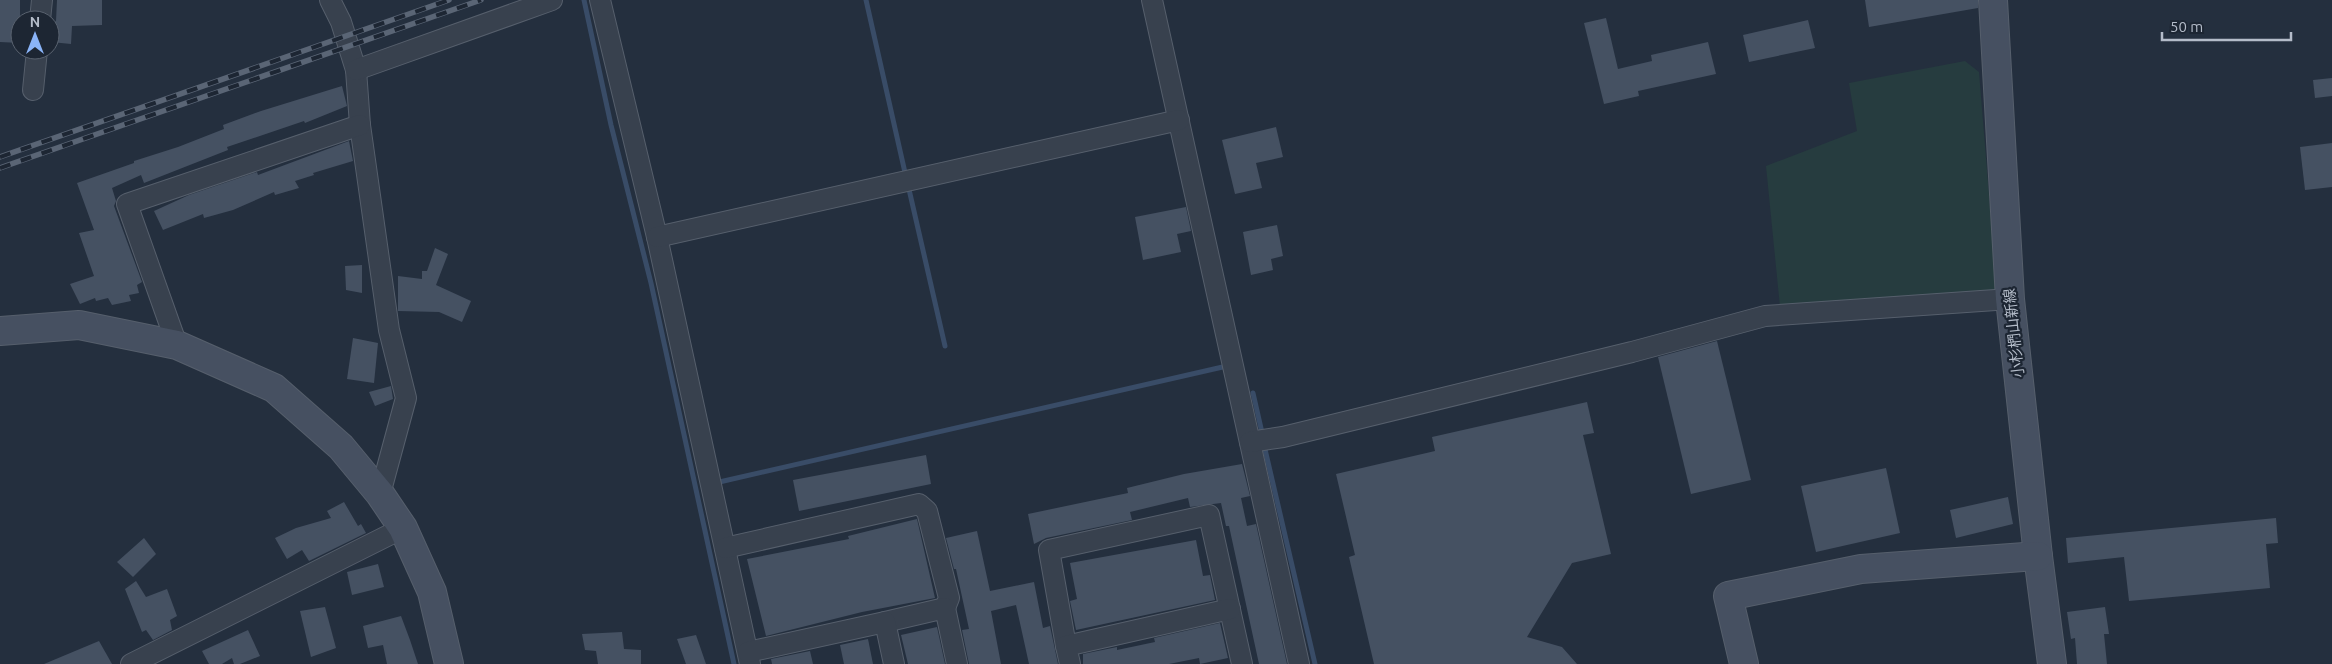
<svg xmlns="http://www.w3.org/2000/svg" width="2332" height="664" viewBox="0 0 2332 664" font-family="Ubuntu,'Noto Sans JP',sans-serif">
<rect width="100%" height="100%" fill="#242f3e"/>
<!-- green -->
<polygon fill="#263c3f" points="1965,61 1979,72 1997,293 1780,307 1766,166 1857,131 1849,83"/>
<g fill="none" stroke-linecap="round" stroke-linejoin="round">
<!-- stream -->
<g stroke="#394c67" stroke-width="5">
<polyline points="584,0 611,125 651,283 734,664"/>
<polyline points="866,0 906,177"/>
<polyline points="908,185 945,346"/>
<polyline points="1253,393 1263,437"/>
<polyline points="1264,445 1315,664"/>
<polyline points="715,483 1227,366"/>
</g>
</g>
<!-- building -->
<g fill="#455162">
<polygon points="0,0 20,0 20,43 0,42"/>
<polygon points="57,0 102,0 102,25 72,26 71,44 51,42 50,25 56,21"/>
<polygon points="1865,0 1978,0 1978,8 1869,27"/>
<polygon points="1606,18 1618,69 1652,61 1651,55 1708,42 1716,74 1638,91 1639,96 1604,104 1584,23"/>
<polygon points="1808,20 1815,48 1749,62 1743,35"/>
<polygon points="2332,78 2332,96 2315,98 2313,80"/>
<polygon points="342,86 347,106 305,123 304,121 227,147 228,150 144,183 141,175 112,188 116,201 114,206 142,282 137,285 139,293 129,295 131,301 112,305 108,298 96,301 95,298 80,304 70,284 94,276 79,233 94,230 77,183 134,163 134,161 178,147 224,129 223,125 261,111"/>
<polygon points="1276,127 1283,157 1256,163 1262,188 1235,194 1222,140"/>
<polygon points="349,141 353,161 313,173 314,175 295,181 299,188 275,195 274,192 233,210 204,218 203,214 163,230 154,211 189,195 257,172 258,175"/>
<polygon points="2332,143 2332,187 2305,190 2300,147"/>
<polygon points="1186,207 1191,231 1177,234 1181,252 1143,260 1135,217"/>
<polygon points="1277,225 1283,256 1271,259 1273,270 1251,275 1243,232"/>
<polygon points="435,248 448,254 436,285 471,301 462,322 439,312 398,311 398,276 422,279 422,271 427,271"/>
<polygon points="362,265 362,293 346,290 345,266"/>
<polygon points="353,338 378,343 374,383 347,379"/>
<polygon points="1717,341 1751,480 1691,494 1658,357"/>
<polygon points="391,386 393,399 375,406 369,392"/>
<polygon points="1587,402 1594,433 1583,435 1611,554 1572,563 1527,637 1562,647 1577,664 1374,664 1349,557 1355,555 1336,474 1435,451 1432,437"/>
<polygon points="926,455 931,484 799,511 793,480"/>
<polygon points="1242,464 1250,496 1241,498 1247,526 1256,524 1287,664 1259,664 1229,526 1226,526 1221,503 1190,507 1188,498 1130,512 1132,520 1046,538 1034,544 1028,514 1128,493 1127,488 1184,474"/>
<polygon points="1886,468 1900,533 1816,552 1801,486"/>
<polygon points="2008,497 2013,524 1956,538 1950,510"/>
<polygon points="344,502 358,526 361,524 366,533 309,561 302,550 287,559 275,538 296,528 331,518 327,511"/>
<polygon points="2276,518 2278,543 2266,544 2270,588 2129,601 2124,557 2068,563 2066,538"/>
<polygon points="917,519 935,598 862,612 766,636 747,559 849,539 848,536"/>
<polygon points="977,531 990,591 1034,582 1043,628 1050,626 1058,664 1029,664 1016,605 991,611 1001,664 969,664 962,630 969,629 956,569 954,569 946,538"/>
<polygon points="144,538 156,554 133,577 117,562"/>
<polygon points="1196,540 1203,576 1210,575 1215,600 1076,630 1070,601 1077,599 1070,563"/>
<polygon points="378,564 384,587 352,595 347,572"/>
<polygon points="136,581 146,597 167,589 177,616 170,620 172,630 153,640 146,630 142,632 125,589"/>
<polygon points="325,607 336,648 311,657 300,611"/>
<polygon points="2105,607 2109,634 2104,634 2107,664 2077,664 2075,638 2071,639 2067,612"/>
<polygon points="401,616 410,640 418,664 387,664 383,645 368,648 363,626"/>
<polygon points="1220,623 1228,658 1200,664 1199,658 1169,664 1083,664 1083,654 1117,647 1117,650 1155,642 1154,638"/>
<polygon points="937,627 945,664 908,664 901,635"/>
<polygon points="248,630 260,656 240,664 234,664 232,658 222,664 209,664 202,651"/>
<polygon points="622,632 624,649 641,650 641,664 598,664 596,651 585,650 582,634"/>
<polygon points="696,635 706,664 686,664 677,639"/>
<polygon points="868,639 873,664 844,664 840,645"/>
<polygon points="99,641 112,664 44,664"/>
<polygon points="810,651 813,664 772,664 771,659"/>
</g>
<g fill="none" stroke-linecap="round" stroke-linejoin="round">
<!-- street casing -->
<g stroke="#565f6c" stroke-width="22">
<g id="street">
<polyline points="330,0 341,22 356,70 360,125 389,330 406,398 380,494"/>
<polyline points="600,0 657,237 750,664"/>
<polyline points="1152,0 1299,664"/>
<polyline points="40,20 42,0"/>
<polyline points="356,70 552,0"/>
<polyline points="33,90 37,50"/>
<polyline points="657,237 1179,120"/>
<polyline points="177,345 127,204 360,125"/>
<polyline points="1250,442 1283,437 1632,352 1765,316 2010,299"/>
<polyline points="725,548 919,504 927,511 949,598 945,608"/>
<polyline points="885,622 945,608 957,664"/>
<polyline points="1066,646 1049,550 1209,515 1242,664"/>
<polyline points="748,652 885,622 894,664"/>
<polyline points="131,664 403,528"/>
<polyline points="1070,664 1066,646 1230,609"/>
</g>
</g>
<!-- secondary casing -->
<g stroke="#565f6c" stroke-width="30">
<g id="secondary">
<polyline points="1993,0 2010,299 2038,556 2052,664"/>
<polyline points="0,331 79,325 177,345 274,388 341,447 380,494 403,528 432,592 449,664"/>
<polyline points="1744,664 1728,596 1861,569 2038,556"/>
</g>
</g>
<!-- street -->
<use href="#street" stroke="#38414e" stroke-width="20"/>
<!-- secondary -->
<use href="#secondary" stroke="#465061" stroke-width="28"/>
<!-- rail casing -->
<g stroke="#5a6575" stroke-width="5.5">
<g id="rail">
<polyline points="0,157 449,0"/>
<polyline points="0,168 481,0"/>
</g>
</g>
<!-- rail -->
<use href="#rail" stroke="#1d2633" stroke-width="4" stroke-dasharray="11" stroke-linecap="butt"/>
</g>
<g text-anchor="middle" stroke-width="4.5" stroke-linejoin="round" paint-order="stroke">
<!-- street labels -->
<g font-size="15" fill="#b4bcc9" stroke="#1d2633">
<text transform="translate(2014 333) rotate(-96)" y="5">小杉椚山新線</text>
</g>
</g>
<!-- north arrow -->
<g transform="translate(35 35)"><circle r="24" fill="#1d2633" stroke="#59626f"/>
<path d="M0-4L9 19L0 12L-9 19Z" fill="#8ab4f8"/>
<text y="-8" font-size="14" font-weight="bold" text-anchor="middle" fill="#b4bcc9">N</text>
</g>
<!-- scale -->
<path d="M2162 32v8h129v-8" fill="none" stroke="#b4bcc9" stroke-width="2.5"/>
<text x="2170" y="32" font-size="15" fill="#b4bcc9" stroke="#1d2633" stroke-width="4" paint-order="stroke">50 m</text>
</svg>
